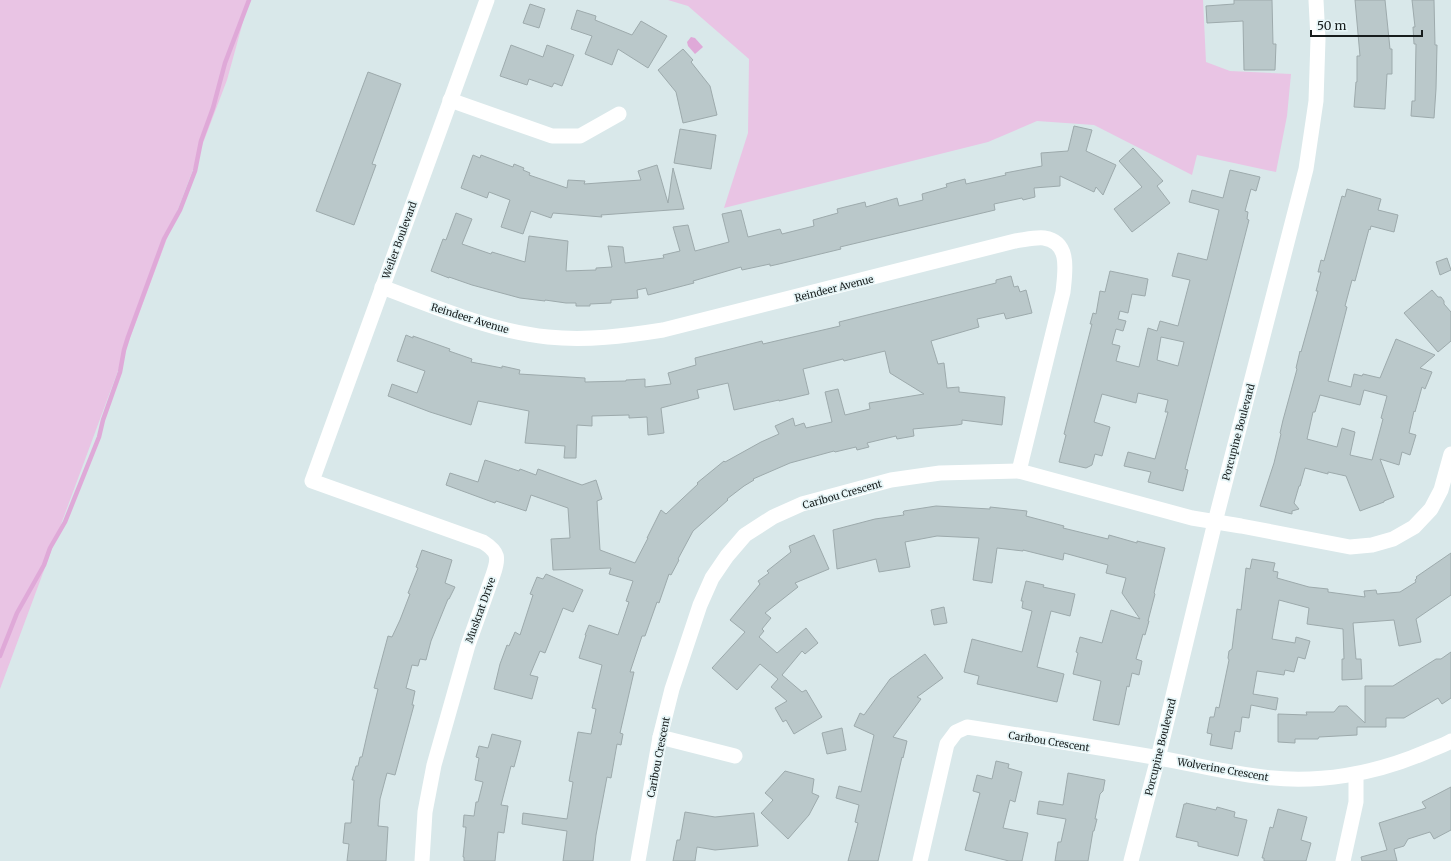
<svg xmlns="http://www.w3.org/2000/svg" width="1451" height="861" viewBox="0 0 1451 861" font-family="Merriweather,serif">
<rect width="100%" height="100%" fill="#d9e8ea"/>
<!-- green -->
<g fill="#e9c4e4">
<polygon points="0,0 249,0 227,80 176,214 0,689"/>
<polygon points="668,0 1203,0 1206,62 1230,71 1291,74 1287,116 1276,172 1197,155 1192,175 1094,125 1037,121 988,142 724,208 748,133 749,59 688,6"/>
</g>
<!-- water -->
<polygon fill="#dfa9d8" points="691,37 695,38 703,47 695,54 688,46 687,42"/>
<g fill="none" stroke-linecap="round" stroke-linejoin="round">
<!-- stream -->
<polyline stroke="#dfa9d8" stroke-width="4.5" points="0,656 17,613 44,565 50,548 65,522 99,437 103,420 120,372 124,350 128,337 164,239 180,210 195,171 201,141 213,108 225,63 249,0"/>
</g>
<!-- building -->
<g fill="#bac8ca" stroke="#9daaac" fill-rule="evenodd">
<polygon points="1234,0 1272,0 1273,44 1276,44 1275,70 1244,70 1243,21 1207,23 1206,6 1234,4"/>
<polygon points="1355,0 1385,0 1390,49 1392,49 1392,74 1387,74 1385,109 1354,107 1356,82 1357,82 1357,56 1360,56"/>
<polygon points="1412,0 1434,0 1435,45 1437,45 1436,89 1434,118 1411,116 1412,101 1415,101 1416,44 1414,44 1413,27 1415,27"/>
<polygon points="530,4 545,9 539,28 523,23"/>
<polygon points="577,10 596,16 595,20 632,35 641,21 667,36 648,68 618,49 612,65 585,54 592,36 571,29"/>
<polygon points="511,45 543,57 547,45 574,55 562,86 554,83 552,87 529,79 527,85 500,76"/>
<polygon points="683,49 693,60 691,62 710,86 717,115 683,123 676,92 658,70"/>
<polygon points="368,72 401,84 372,164 376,165 354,225 316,211"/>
<polygon points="1074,126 1092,130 1086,151 1116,165 1103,195 1096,187 1094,192 1060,176 1060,186 1034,188 1035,197 1023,200 1022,198 994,204 995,210 840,247 841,249 779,264 770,266 770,264 742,270 741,267 693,281 694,283 648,295 646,288 637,290 638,298 611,300 611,303 590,304 590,306 576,306 576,303 566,303 545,300 545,301 520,298 472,285 449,277 449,278 431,271 443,239 446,240 456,213 472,219 462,244 491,254 492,252 525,262 529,236 568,241 566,271 596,270 596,268 612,267 608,246 623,247 625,263 664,258 663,255 680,251 673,227 688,225 695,251 729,242 722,214 741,210 748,237 780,229 782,234 814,226 813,220 838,213 837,209 865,202 866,207 897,198 899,206 923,200 922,194 947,187 946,184 965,179 966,184 1006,175 1005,173 1042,166 1041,153 1068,151"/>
<polygon points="680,129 716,135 711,169 674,163"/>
<polygon points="1133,148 1163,181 1157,186 1170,203 1132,232 1114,209 1142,187 1119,161"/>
<polygon points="473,155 480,158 481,155 513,167 514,164 524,168 523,170 530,173 529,175 567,188 568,180 585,181 584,184 641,180 638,171 657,165 668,203 673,168 684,209 601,215 602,217 553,213 551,218 531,211 523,234 501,227 510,200 489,192 487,198 461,188"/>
<path d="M 1230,170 L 1260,177 L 1256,191 L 1251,189 L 1245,211 L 1248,212 L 1247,219 L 1249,220 L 1185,469 L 1188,470 L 1183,491 L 1148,482 L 1151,472 L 1124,466 L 1128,452 L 1155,459 L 1168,412 L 1165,412 L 1168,400 L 1138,393 L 1136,403 L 1102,394 L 1094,422 L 1110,427 L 1102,456 L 1095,454 L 1092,465 L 1086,468 L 1059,462 L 1066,435 L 1064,434 L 1092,324 L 1090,324 L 1093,313 L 1096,314 L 1100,291 L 1105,292 L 1110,271 L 1148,279 L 1145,296 L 1132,294 L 1128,313 L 1120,311 L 1118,319 L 1126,321 L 1123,331 L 1116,329 L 1112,344 L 1120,346 L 1116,361 L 1139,367 L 1148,328 L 1157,331 L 1160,321 L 1178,326 L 1190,280 L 1172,276 L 1178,253 L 1207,260 L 1219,210 L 1189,202 L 1192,190 L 1223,198 ZM 1161,337 L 1184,342 L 1178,366 L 1157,360 Z"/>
<path d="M 1347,189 L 1381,199 L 1378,210 L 1398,215 L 1394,232 L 1371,226 L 1370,230 L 1369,229 L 1355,281 L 1352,280 L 1345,306 L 1347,307 L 1328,381 L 1351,387 L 1354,374 L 1362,376 L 1363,374 L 1380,378 L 1396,339 L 1435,355 L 1420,368 L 1432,372 L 1425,389 L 1422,387 L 1415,412 L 1414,411 L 1409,433 L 1416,435 L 1410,455 L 1402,452 L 1399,465 L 1380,459 L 1394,497 L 1384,501 L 1384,502 L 1360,511 L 1346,476 L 1328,472 L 1328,474 L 1305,468 L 1300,486 L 1299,486 L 1294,503 L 1299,509 L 1292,511 L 1292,514 L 1260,506 L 1274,463 L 1281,434 L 1280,433 L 1283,420 L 1297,369 L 1296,368 L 1300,351 L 1301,352 L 1318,291 L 1316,291 L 1321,272 L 1318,272 L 1321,260 L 1324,261 L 1342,196 L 1345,197 ZM 1364,390 L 1387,396 L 1381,418 L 1383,419 L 1372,460 L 1350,455 L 1355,432 L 1342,428 L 1337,447 L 1307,439 L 1313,412 L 1315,412 L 1320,395 L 1360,405 Z"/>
<polygon points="1447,258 1451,270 1440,275 1436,262"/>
<polygon points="1011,276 1014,287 1018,286 1020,292 1026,290 1032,313 1006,319 1004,313 977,319 979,327 931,341 938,364 944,363 947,388 959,387 959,392 1005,397 1002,425 962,420 962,424 957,425 913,429 914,436 897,439 896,436 867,443 869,447 857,450 856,447 835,452 834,451 790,463 753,479 754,480 744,486 727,499 728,500 693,531 678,559 679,560 671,575 669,574 659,603 657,602 645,636 642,636 630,672 634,672 620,733 623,734 621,745 617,744 611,778 607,777 596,835 593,861 563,861 567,831 522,824 523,813 567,819 573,782 569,781 578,732 591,734 596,709 592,708 602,665 579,658 586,635 585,635 589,625 618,635 629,602 626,601 633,581 609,574 611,568 553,570 551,539 570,538 568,508 531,495 526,511 496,501 495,503 446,485 450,473 478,482 485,460 519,471 520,469 536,475 538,469 582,485 596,480 602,499 597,501 600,550 635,563 648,538 647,538 661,510 666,514 698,484 697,483 724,461 725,462 761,442 779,434 775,426 793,418 795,426 804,423 806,428 832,422 825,392 838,389 845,415 870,409 869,403 924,394 890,373 885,351 844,361 843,359 803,369 809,394 779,401 779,400 734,410 728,383 697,390 699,398 661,408 664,433 648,435 647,417 629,418 629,415 592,416 592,426 577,425 576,458 564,458 565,446 525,443 529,411 478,401 471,425 430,412 388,396 392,384 417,393 425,371 397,361 406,335 413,338 413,336 450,349 449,351 472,359 471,362 502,368 502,366 520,370 519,374 585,378 585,382 626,381 626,380 645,379 645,387 671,384 668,373 696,365 695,358 762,341 763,344 840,326 839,322 996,283 996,280"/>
<polygon points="1432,290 1438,297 1441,297 1444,301 1444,304 1451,312 1451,341 1438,352 1404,313"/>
<polygon points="936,506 990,509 990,507 1027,511 1026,516 1064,526 1063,528 1108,539 1109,535 1137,543 1137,541 1165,548 1154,593 1155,594 1148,621 1149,621 1145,635 1143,634 1136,659 1142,661 1139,675 1132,673 1129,687 1127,686 1119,725 1093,720 1101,681 1073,674 1078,653 1076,652 1080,637 1102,643 1111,610 1140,619 1122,593 1126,578 1106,573 1108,565 1064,553 1063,560 1023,550 1023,551 997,548 992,583 973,580 979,538 937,536 905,542 910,567 879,572 876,559 837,569 833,530 875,519 904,515 903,512 904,511"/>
<polygon points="814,535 829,569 795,583 798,587 765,613 771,618 762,629 764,631 759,637 777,653 806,628 818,643 805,654 802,651 782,675 802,692 806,690 822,717 794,734 786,720 783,722 775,708 787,701 771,687 778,679 760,664 737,690 712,668 745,632 730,620 760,584 758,581 769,573 767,571 791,552 789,546"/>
<polygon points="422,550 452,560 445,583 455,587 449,599 448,599 431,641 426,660 420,659 418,666 412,665 406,688 415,691 412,705 414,705 395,775 387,773 380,799 378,826 388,827 386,861 347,861 349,844 343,843 345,823 351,823 354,780 352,780 356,766 358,766 360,757 362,757 369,726 378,689 374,688 388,636 392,637 400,620 410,594 408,593 418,568 416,567"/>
<polygon points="1451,553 1451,595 1416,619 1421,642 1399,646 1394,620 1353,623 1356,659 1361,659 1362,679 1342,680 1342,659 1344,659 1343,629 1307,624 1309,608 1279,600 1272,639 1295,643 1296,637 1310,641 1305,659 1298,657 1294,672 1285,670 1284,675 1257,671 1253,694 1278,698 1276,710 1251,705 1249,718 1242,717 1240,732 1235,731 1232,749 1210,745 1212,734 1207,733 1210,717 1214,717 1216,707 1219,708 1229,660 1228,658 1229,651 1232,649 1237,609 1241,610 1246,568 1250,569 1252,559 1275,563 1273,571 1278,572 1277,578 1309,587 1328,589 1328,592 1365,597 1364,591 1376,590 1377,594 1400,592 1416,582 1415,580 1417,578 1416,577"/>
<polygon points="546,574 583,590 573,612 563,608 545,653 540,651 530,675 538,677 532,699 494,689 500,664 507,645 509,646 515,632 520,635 533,595 530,594 537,577 543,579"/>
<polygon points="1026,581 1044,585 1043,587 1075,594 1070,616 1051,611 1037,667 1064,674 1057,702 977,684 979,676 964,672 972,639 1022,652 1032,611 1022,608 1023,601 1021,601"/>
<polygon points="944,607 947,623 934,625 931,610"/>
<polygon points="1451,652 1451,698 1442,704 1438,698 1404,718 1386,718 1386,727 1357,727 1357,735 1319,737 1318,739 1295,739 1295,743 1278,742 1278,714 1307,715 1306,712 1334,712 1339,706 1347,706 1365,723 1365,686 1393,686 1436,659 1441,659"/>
<polygon points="925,654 943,678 917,697 921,699 893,737 907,741 903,758 902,757 878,861 848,861 858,823 855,822 859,805 836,798 839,786 861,792 874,735 854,726 860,713 864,715 890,679"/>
<polygon points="842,728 846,750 827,754 822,733"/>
<polygon points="492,734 521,741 514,767 511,766 501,805 508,806 504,833 498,832 495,861 464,861 464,857 463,857 466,827 463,827 464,815 474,816 476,802 478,802 483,782 475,780 479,758 476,757 479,746 488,748"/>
<polygon points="996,761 1009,764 1008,768 1022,772 1015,802 1010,800 1003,828 1028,833 1022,861 1009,861 965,850 980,793 973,791 977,775 992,779"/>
<polygon points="785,771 814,779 812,793 819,796 809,815 788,839 761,813 773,800 765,793"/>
<polygon points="1068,773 1105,780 1103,791 1100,794 1095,819 1097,819 1094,831 1093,831 1088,861 1055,861 1058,842 1061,842 1066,819 1037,814 1039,801 1063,805"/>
<polygon points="1451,787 1451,830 1434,839 1430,832 1408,839 1404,846 1394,849 1397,861 1362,861 1361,857 1387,850 1379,823 1426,808 1422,802"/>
<polygon points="1186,803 1216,810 1217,807 1235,812 1234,817 1247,820 1238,856 1198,846 1198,842 1176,837 1184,804 1186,804"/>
<polygon points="1278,809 1307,817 1301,840 1311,843 1306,861 1264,861 1264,858 1262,858 1270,827 1273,828"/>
<polygon points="685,812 715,817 754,813 758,846 715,850 697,847 695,861 673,861 677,840 680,840"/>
</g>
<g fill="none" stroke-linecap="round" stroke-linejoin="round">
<!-- minor -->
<g stroke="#fff" stroke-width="15">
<polyline points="450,100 552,136 580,136 619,114"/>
<path d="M 382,287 C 436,307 490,331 548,337 C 587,341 625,336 663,330 L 1015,241 C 1024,240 1035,237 1044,238 C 1071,242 1065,272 1063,292 L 1019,471"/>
<polyline points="660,737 735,756"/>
<path d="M 422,861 L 425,812 L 434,765 L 468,645 L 493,575 C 499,558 499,552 483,542 L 312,481 L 487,0"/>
<polyline points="638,861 660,737 672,689 700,605 712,578 727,556 745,535 773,517 802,504 891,480 940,473 1019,471 1192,518 1241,526 1350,547 1372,545 1393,539 1414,527 1431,509 1441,490 1451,454"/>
<path d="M 920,861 L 947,744 L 956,732 L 967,727 C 1031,737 1095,747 1159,758 C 1193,764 1228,773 1263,777 C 1318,784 1375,774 1426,752 C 1434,748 1443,746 1451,741"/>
<polyline points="1131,861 1158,758 1215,522 1306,169 1316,101 1318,39 1316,0"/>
<polyline points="1343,861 1356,802 1356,774"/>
</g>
</g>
<g text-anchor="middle" stroke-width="3.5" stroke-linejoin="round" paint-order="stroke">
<!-- street labels -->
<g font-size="10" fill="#171d1d" stroke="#e6f5f7">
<text transform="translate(399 240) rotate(-70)" y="4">Weiler Boulevard</text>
<text transform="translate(834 288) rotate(-14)" y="4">Reindeer Avenue</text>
<text transform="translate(470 318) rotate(17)" y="4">Reindeer Avenue</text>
<text transform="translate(1238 432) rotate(-75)" y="4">Porcupine Boulevard</text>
<text transform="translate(842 494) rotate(-16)" y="4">Caribou Crescent</text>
<text transform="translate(480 610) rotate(-70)" y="4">Muskrat Drive</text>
<text transform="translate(1049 741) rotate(9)" y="4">Caribou Crescent</text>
<text transform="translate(1160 747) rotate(-76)" y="4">Porcupine Boulevard</text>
<text transform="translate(658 757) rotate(-79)" y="4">Caribou Crescent</text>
<text transform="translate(1223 769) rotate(10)" y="4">Wolverine Crescent</text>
</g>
</g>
<!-- scale -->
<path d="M1311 30v6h111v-6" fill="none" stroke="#171d1d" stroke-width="2"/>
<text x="1317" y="30" font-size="12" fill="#171d1d" stroke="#e6f5f7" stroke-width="3" paint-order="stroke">50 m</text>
</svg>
